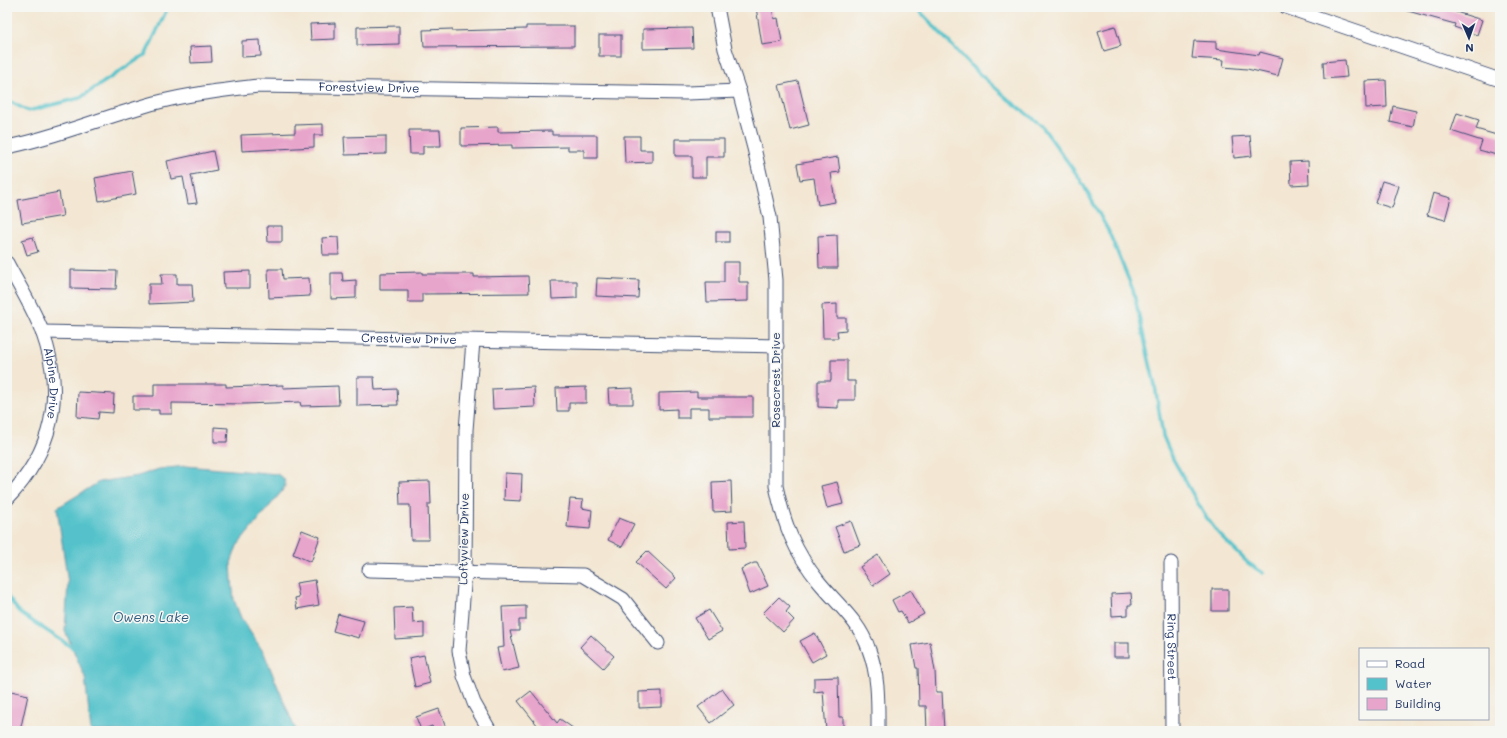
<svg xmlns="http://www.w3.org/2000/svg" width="1507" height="738" viewBox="0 0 1507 738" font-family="Mali,sans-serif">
<rect width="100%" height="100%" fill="#f6f6f2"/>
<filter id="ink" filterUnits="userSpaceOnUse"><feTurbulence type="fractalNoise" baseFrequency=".025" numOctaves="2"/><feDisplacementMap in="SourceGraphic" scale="8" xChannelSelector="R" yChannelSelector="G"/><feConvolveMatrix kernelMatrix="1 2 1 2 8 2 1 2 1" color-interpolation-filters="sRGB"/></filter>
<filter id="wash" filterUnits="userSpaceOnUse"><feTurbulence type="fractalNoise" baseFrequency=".012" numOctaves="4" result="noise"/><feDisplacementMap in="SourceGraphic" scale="16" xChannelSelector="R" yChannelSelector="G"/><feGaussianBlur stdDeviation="0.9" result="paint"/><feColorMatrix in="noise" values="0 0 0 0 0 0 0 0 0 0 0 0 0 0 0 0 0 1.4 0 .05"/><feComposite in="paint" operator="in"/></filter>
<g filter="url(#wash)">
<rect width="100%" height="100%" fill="#f3e7d3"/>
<!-- water -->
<polygon fill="#54c2cb" stroke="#387894" points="186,466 277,474 284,479 285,486 282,491 237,546 231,563 232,580 234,600 241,618 264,653 296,731 91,731 85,677 65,631 68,583 57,508 99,482 138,476 159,469"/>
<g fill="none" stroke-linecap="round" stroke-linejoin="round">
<!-- stream -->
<g stroke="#54c2cb" stroke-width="3.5">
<polyline points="916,7 974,69 1008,99 1041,125 1080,179 1108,230 1133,290 1155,386 1163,436 1173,459 1204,514 1218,533 1248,563 1263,573"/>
<polyline points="7,100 28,111 80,98 146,54 168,7"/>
<polyline points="7,596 20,613 73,648"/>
</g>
</g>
<g id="blocks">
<!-- building -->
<g fill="#e8a5cc">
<polygon points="756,7 772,7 774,19 778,18 782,42 762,45"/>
<polygon points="1404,7 1446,7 1446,9 1482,20 1477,35 1454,27 1455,24 1404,10"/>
<polygon points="335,23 335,39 311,40 310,24"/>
<polygon points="399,26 399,44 357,45 357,27"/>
<polygon points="526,26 574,26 574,46 424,47 423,30 452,29 452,31 526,29"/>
<polygon points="1115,26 1121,46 1104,51 1098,31"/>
<polygon points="692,28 693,48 643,49 643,29"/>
<rect x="599" y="35" width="22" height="21"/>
<polygon points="260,40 261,56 242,57 242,41"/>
<polygon points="1194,41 1216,42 1216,49 1259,55 1260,52 1283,58 1278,76 1247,69 1223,67 1224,60 1192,58"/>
<polygon points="211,46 212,62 191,63 190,47"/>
<polygon points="1345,60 1347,77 1324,79 1323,62"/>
<polygon points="1386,80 1387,107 1366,108 1365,81"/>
<polygon points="798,81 809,125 790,130 779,85"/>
<polygon points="1393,106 1416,111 1413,127 1390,122"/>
<polygon points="1457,113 1479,120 1476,129 1500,136 1500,156 1479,150 1482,141 1451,131"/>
<polygon points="323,124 323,135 314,135 314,147 242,151 241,135 295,133 295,125"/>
<polygon points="498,127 498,132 552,131 552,135 597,135 597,158 584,158 584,150 568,150 568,147 512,148 512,145 461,146 461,128"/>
<polygon points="409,130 440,130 441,146 423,146 423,154 410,154"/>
<polygon points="386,136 386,154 345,155 344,137"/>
<polygon points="624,136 640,136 640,150 652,150 652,162 625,163"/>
<polygon points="1250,136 1252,156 1234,158 1232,137"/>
<polygon points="675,139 724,139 724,157 706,157 706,177 692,177 692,156 675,156"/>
<polygon points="213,151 217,170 191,175 197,203 188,204 183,177 171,179 167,161"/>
<polygon points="838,157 840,172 831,173 835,202 818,205 814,178 800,180 797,164"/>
<polygon points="1308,161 1309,184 1291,185 1290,162"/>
<polygon points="132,171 136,194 99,201 95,178"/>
<polygon points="1382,181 1399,186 1392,208 1375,203"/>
<polygon points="59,192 63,216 22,223 18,200"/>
<polygon points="1433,193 1451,198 1445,220 1427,215"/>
<polygon points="267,226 282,226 282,242 268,242"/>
<rect x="716" y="232" width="13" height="10"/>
<polygon points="837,235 838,268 819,268 818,236"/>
<polygon points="33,237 38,252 27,255 22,240"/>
<polygon points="338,237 339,255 323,255 322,238"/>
<polygon points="724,262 739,262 739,282 748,282 748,301 707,302 706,282 724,282"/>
<polygon points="268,269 282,269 283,279 309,278 310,296 269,298"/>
<polygon points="71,270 117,271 116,289 71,288"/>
<polygon points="250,271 250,288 224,288 223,272"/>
<polygon points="422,272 422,274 474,274 474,277 528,276 529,293 422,294 422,302 408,302 408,290 380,290 380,273"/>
<polygon points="331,273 342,273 343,281 356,280 356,298 331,299"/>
<polygon points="161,274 177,274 177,284 192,284 193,302 149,304 149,284 162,284"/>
<polygon points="597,278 639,280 638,298 596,296"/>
<polygon points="551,281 577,281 577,298 552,299"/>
<polygon points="837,304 837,318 846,318 846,330 837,331 838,338 823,338 822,305"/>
<polygon points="831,360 847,360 847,381 855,381 855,400 838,400 838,408 818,407 818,381 831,381"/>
<polygon points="357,377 374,377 375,390 397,389 398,405 357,406"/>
<polygon points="154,384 226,384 226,387 283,385 283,388 338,386 339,405 301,406 300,402 244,404 172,403 172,414 159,414 159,410 133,410 133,396 154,396"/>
<polygon points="534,387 535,407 493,409 492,389"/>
<polygon points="586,387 586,403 569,403 569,411 557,411 556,388"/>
<polygon points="633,388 633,404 609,404 608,389"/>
<polygon points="78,392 114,394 113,413 99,412 98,419 77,417"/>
<polygon points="697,392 697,397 753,397 753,417 709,417 709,408 689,408 689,418 677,418 677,409 659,410 659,393"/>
<polygon points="214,427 228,428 227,442 214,442"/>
<polygon points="505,473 522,474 521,501 504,500"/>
<polygon points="430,481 431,504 428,504 429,540 411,540 410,505 400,505 399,482"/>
<polygon points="731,481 732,511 713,512 712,482"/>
<polygon points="837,482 843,504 827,508 821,486"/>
<polygon points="570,499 583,500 582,508 592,510 590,529 567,527"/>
<polygon points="619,518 634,524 622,547 608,540"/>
<polygon points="744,521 745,548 729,549 728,522"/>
<polygon points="851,521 860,545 844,551 835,527"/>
<polygon points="302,530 320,537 311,562 293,554"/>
<polygon points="647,551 676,578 666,589 636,562"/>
<polygon points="878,555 890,574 873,586 860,567"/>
<polygon points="754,563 757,563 768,586 750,594 741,569"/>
<polygon points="315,580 319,605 297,609 295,598 299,597 296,583"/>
<rect x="1212" y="589" width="16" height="22"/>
<polygon points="911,590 924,614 908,623 901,611 898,612 892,600"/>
<polygon points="1131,593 1132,605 1128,605 1128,615 1112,616 1111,594"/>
<polygon points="779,597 790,607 786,612 794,620 783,632 763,613"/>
<polygon points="526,606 526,620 519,620 519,631 510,631 519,668 502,672 497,648 504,647 502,607"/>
<polygon points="412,607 413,623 424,622 424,637 395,639 394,608"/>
<polygon points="709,610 722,631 708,639 695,618"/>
<polygon points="338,614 364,621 359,638 333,631"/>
<polygon points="815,633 826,654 812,662 800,641"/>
<polygon points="591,635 614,656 603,668 580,647"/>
<polygon points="930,642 935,671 936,692 942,692 944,731 927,731 926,706 919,706 918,668 916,668 912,645"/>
<rect x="1114" y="643" width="15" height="14"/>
<polygon points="424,655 430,683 415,687 409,658"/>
<polygon points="838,677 839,717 843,717 843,731 826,731 823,691 814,692 814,678"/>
<polygon points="722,689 734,705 711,723 698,707"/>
<polygon points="11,691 28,695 20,731 7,731 7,708"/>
<polygon points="531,691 557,723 560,719 577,731 542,731 518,701"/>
<polygon points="662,691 662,707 639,708 639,692"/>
<polygon points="439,709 447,731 434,731 432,726 421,730 416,717"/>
</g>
</g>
</g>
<g filter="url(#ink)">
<use href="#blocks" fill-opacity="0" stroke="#3b4b70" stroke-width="1"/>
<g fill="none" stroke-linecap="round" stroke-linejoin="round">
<!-- minor casing -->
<g stroke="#3b4b70" stroke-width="15">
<g id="minor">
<path d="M 717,7 L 725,49 L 739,91 L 754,148 L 770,217 L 776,280 L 776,486 C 784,524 794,551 819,582 C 837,604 860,622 869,650 C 879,676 878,703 878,731"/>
<polyline points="1286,7 1500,80"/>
<path id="s1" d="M 7,147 C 53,138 96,120 141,107 C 180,95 218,91 258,86 L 687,93 L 739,91"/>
<path id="s2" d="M 7,263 C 19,286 34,309 43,334 C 65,396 52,452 7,499"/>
<path id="s3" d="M 42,332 C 287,336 532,342 777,346"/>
<polyline points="473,341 466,430 465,572 459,651 464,676 474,703 490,731"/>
<path id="s4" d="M 1171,563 L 1172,731"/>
<polyline points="369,570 583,575 623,599 658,643"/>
</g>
</g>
<!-- minor -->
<use href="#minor" stroke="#fff" stroke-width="13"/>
</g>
</g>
<g text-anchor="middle" stroke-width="3" stroke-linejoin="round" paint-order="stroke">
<!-- street labels -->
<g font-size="12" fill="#1b2f5e" stroke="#f6f6f2">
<text dy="4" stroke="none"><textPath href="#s1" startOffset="370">Forestview Drive</textPath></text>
<text dy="4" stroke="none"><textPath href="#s3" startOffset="367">Crestview Drive</textPath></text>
<text transform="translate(776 380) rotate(-90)" y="4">Rosecrest Drive</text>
<text dy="4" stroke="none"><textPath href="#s2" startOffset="130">Alpine Drive</textPath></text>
<text transform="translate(464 539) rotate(-89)" y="4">Loftyview Drive</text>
<text dy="4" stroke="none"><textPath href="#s4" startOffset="84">Ring Street</textPath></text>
</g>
<!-- water labels -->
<g font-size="13" font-style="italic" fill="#2c5b7f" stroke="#f6f6f2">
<text x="151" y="622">Owens Lake</text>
</g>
</g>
<!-- margin -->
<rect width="1507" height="738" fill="none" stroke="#f6f6f2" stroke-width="24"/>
<!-- legend -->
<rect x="1359" y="648" width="130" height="72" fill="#f6f6f2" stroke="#9ea6b7"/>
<rect x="1367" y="661" width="20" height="6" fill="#ffffff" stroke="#9ea6b7"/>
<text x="1395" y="668" font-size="12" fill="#1b2f5e">Road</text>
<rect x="1367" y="678" width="20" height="12" fill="#54c2cb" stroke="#9ea6b7"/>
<text x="1395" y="688" font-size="12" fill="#1b2f5e">Water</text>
<rect x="1367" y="698" width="20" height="12" fill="#e8a5cc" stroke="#9ea6b7"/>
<text x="1395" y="708" font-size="12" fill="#1b2f5e">Building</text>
<!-- north arrow -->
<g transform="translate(1469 38) rotate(178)" stroke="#f6f6f2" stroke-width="3" paint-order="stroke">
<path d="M0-3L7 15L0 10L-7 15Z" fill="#1b2f5e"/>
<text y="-6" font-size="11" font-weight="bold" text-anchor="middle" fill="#1b2f5e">N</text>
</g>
</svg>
